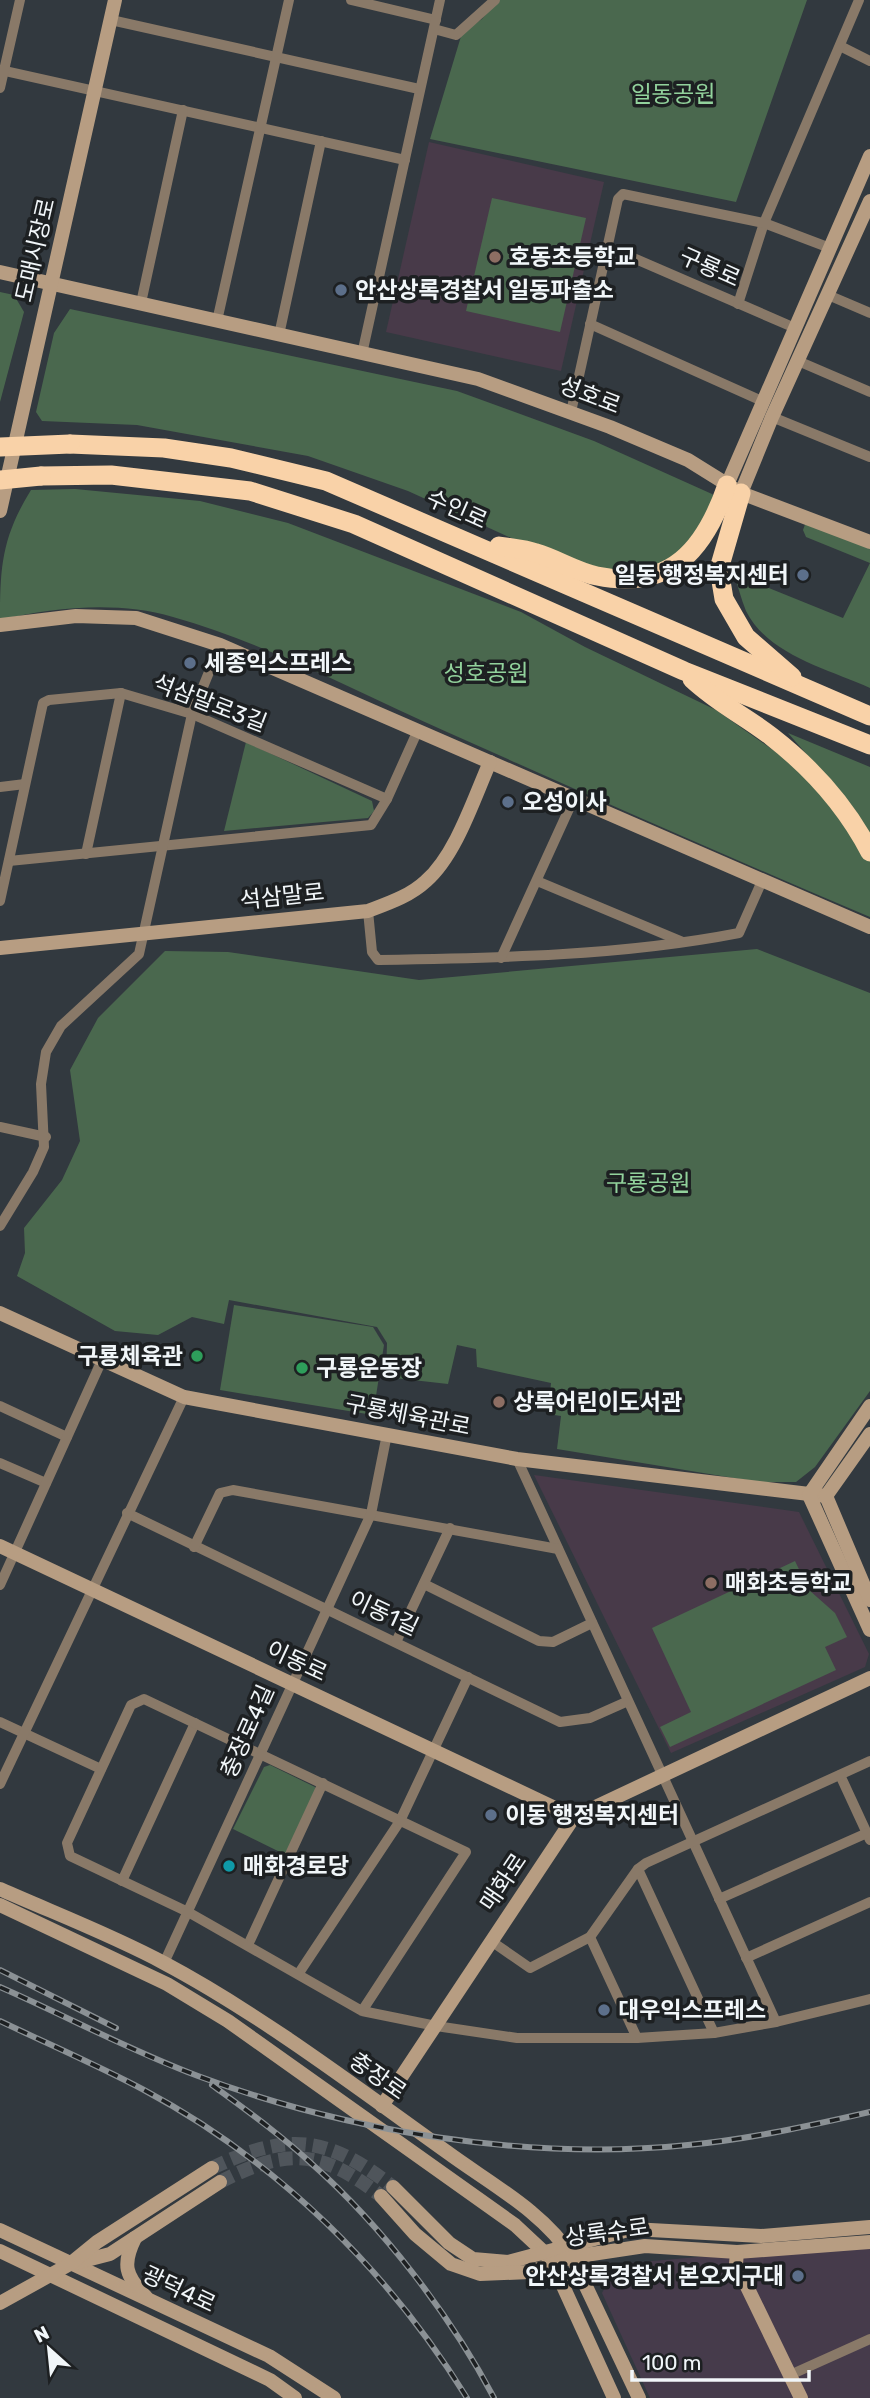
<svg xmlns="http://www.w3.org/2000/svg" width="870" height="2398" viewBox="0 0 870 2398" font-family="Rubik,'Noto Sans KR',sans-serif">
<rect width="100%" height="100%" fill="#32393f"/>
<!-- commercial -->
<polygon fill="#463b4b" points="870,2242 870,2398 650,2398 602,2293 618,2264"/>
<!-- education -->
<g fill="#483a49">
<polygon points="429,142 604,182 561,371 386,332"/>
<polygon points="534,1475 799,1512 869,1654 865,1667 671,1753"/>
</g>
<!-- park -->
<g fill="#4a684e">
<polygon points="497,0 807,0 736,202 430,139 462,33 482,19"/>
<polygon points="492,198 586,218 560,332 466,311"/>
<polygon points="0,292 14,295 24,312 0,402"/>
<polygon points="70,309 457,391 594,441 712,494 720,501 669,564 628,576 533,548 408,491 308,456 137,425 42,421 36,412 54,333"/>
<path d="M 75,489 L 200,501 L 288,523 L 521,612 L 585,647 L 716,710 L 807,774 L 870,861 L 870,917 C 728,857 588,795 447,732 C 358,692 268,644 173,617 C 118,601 56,607 0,620 C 0,566 2,537 31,490 Z"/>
<path d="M 807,519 L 870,547 L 870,688 C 828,669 768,655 746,611 C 741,599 738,586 734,574 L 843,618 L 870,563 L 806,537 L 803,530 Z"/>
<polygon points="788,733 870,767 870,839 856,811"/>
<polygon points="246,742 372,801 374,811 368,818 224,831"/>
<polygon points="757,949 870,993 870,1391 815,1467 796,1482 758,1482 557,1449 561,1416 548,1414 551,1383 477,1367 476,1349 457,1345 448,1384 386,1377 387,1343 377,1327 229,1300 224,1324 192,1317 158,1335 115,1331 17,1276 25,1253 24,1228 62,1180 80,1141 70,1070 98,1018 165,951 228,952 419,980"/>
<polygon points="234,1305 373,1327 384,1345 373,1415 220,1390"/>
<polygon points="795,1561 809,1590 835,1613 847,1637 825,1647 836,1670 670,1747 660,1727 691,1712 652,1628"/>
<polygon points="270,1765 315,1787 317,1793 286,1855 233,1829 264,1767"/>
</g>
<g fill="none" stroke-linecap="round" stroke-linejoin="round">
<!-- secondary-tunnel -->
<g stroke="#4f555b" stroke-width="14" stroke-dasharray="14 7" stroke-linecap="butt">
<path d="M 212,2168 C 287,2132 327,2135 393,2187"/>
<path d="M 220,2182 C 287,2147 322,2150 381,2196"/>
</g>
<!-- street -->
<g stroke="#897968" stroke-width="10">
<polyline points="351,0 436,20"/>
<polyline points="111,20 419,89"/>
<polyline points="434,29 456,35 495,0"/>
<polyline points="840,46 870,61"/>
<polyline points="0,70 405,160"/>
<polyline points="0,88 20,0"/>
<polyline points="608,247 795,328"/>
<polyline points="828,295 870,313"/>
<polyline points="141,303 183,110"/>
<polyline points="738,304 764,223 859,0"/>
<polyline points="217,321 289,0"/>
<polyline points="590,324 762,401"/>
<polyline points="279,335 321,141"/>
<polyline points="362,354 440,0"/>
<polyline points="798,361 870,392"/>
<polyline points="571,412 618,199 623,194 764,223 830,248"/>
<polyline points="772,417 870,457"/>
<polyline points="0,787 25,784"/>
<polyline points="86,854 121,693"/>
<polyline points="9,861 371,825 387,799 418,730"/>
<polyline points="537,881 683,942"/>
<polyline points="0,901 43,703 49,700 121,693 192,714 387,799"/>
<path d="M 368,911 L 372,952 L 378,960 C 498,958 621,956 739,933 L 762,881"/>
<polyline points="501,958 574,798"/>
<polyline points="0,1127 46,1137"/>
<polyline points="0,1226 33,1172 44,1147 41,1084 46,1052 61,1026 139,954 192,714 220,645"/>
<polyline points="0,1406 67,1437"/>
<polyline points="517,1459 776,2022"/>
<polyline points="0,1463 46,1483"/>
<polyline points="127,1513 560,1722 590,1718 626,1702"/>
<polyline points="194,1547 220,1493 233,1490 558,1549"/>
<polyline points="424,1584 539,1641 553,1642 592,1623"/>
<polyline points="0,1585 102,1360"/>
<polyline points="396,1642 450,1528"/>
<polyline points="0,1722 101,1769"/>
<polyline points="840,1775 870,1840"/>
<polyline points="0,1784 184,1397"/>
<polyline points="638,1869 714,2033"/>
<polyline points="122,1881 195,1723"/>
<polyline points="719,1899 867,1833"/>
<polyline points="590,1937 637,2038"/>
<polyline points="491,1941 530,1968 590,1937 638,1869 646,1863 870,1761"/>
<polyline points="248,1945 323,1783"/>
<polyline points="746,1958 870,1902"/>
<polyline points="164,1963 371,1514 387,1434"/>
<polyline points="299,1973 400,1821 468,1677"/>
<polyline points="362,2011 466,1852 144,1699 131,1705 67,1843 70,1856 188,1912 362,2011 436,2026 517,2038 637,2038 714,2033 776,2022 870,1999"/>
<polyline points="790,2375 870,2339"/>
</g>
<!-- secondary -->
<g stroke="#b79d82" stroke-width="14">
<polyline points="0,272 478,379 610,427 688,460 741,493 870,542"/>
<polyline points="727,485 870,156"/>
<polyline points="741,493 772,417 870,201"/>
<polyline points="0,511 115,0"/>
<polyline points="0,625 76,616 136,618 220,645 870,927"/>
<path d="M 0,948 L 368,911 C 389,903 410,896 426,881 C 456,855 474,798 490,762"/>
<polyline points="0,1313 184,1397 517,1459 826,1496"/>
<polyline points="870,1406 809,1495 870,1630"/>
<polyline points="870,1434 826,1496 870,1600"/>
<polyline points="0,1546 574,1817"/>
<path d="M 0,1889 C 54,1913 112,1935 164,1963 C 260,2014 359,2089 447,2152 C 489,2183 544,2212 572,2257 L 639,2398"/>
<polyline points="0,1905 167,1984 228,2021 515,2225 545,2253 553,2264 614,2398"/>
<polyline points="382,2106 574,1817 870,1678"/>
<polyline points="393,2187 449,2243 473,2259 508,2262 632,2229 761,2236 870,2227"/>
<polyline points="381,2196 415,2234 451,2264 480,2274 530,2272 572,2257 645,2246 737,2252 870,2242"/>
<polyline points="0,2230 269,2356 334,2398"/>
<path d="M 135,2238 C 122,2264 125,2276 146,2297"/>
<polyline points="0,2251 270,2380 295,2398"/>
<polyline points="737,2252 736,2264 801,2398"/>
<polyline points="75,2263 110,2254 220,2182"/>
<polyline points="0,2303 70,2264 97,2242 212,2168"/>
</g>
<!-- highway -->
<g stroke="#f9d2a8" stroke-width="19">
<polyline points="70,444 164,448 231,458 326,481 870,716"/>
<polyline points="41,476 111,475 250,491 354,524 684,671 870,745"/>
<polyline points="741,493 719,569 724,599 746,637 792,677"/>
<path d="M 499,546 C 511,548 525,549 536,553 C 557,559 576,572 597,576 C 671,591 705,549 727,485"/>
<path d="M 692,679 C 720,705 744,715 772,737 C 813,769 846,806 870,852"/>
</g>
<!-- rail casing -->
<g stroke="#8b9195" stroke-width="6">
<g id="rail">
<polyline points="0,1970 116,2028"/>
<path d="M 0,1987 C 66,2016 131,2051 198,2076 C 348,2132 528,2161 688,2145 C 750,2139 809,2126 870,2112"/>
<path d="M 0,2021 C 48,2044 97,2065 144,2090 C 277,2161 388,2270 467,2398"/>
<path d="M 212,2085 C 246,2110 281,2135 312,2164 C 382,2226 451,2316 494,2398"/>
</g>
</g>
<!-- rail -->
<use href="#rail" stroke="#1d2022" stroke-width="3.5" stroke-dasharray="10" stroke-linecap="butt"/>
<!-- highway-bridge -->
<g stroke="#f9d2a8" stroke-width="19">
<polyline points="0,447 70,444"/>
<polyline points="0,480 41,476"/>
</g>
</g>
<!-- markers -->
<g fill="#8d6e63" stroke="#1d2022" stroke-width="2.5">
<circle cx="495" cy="257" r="7"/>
<circle cx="499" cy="1402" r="7"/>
<circle cx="711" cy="1583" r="7"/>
</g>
<g fill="#5c6f8a" stroke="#1d2022" stroke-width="2.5">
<circle cx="341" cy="290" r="7"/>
<circle cx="803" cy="575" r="7"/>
<circle cx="190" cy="663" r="7"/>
<circle cx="508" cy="802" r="7"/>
<circle cx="491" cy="1815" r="7"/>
<circle cx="604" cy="2010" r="7"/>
<circle cx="798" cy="2276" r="7"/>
</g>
<g fill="#2e9e5b" stroke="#1d2022" stroke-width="2.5">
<circle cx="197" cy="1356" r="7"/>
<circle cx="302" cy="1368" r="7"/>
</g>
<circle fill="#0f9aa8" stroke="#1d2022" stroke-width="2.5" cx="229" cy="1866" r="7"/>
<g text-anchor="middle" stroke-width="7" stroke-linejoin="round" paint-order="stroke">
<!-- park labels -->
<g font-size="23" fill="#92d29c" stroke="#1d2022">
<text x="673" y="102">일동공원</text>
<text x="486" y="681">성호공원</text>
<text x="648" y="1191">구룡공원</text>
</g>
<!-- street labels -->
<g font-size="23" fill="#f1f6f9" stroke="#1d2022">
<text transform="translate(35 250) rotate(-77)" y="8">도매시장로</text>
<text transform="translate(710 267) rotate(24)" y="8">구룡로</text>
<text transform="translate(590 395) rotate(21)" y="8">성호로</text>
<text transform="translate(457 509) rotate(24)" y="8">수인로</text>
<text transform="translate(210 703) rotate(21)" y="8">석삼말로3길</text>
<text transform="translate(282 896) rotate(-6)" y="8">석삼말로</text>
<text transform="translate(408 1415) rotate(11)" y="8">구룡체육관로</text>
<text transform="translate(384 1613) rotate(25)" y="8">이동1길</text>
<text transform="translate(297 1661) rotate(25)" y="8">이동로</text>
<text transform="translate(247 1731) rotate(-66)" y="8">충장로4길</text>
<text transform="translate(503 1882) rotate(-56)" y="8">매화로</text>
<text transform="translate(378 2076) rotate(35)" y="8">충장로</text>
<text transform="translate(607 2232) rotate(-8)" y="8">상록수로</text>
<text transform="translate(179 2289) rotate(25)" y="8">광덕4로</text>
</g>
<!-- poi labels -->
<g font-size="23" font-weight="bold" fill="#f1f6f9" stroke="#1d2022" text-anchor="start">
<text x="509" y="265">호동초등학교</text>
<text x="355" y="298">안산상록경찰서 일동파출소</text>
<text x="789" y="583" text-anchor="end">일동 행정복지센터</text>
<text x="204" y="671">세종익스프레스</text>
<text x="522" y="810">오성이사</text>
<text x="183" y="1364" text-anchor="end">구룡체육관</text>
<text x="316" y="1376">구룡운동장</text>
<text x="513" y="1410">상록어린이도서관</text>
<text x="725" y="1591">매화초등학교</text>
<text x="505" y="1823">이동 행정복지센터</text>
<text x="243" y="1874">매화경로당</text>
<text x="618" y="2018">대우익스프레스</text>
<text x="784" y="2284" text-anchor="end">안산상록경찰서 본오지구대</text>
</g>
</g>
<!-- north arrow -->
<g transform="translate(49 2349) rotate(333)" stroke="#1d2022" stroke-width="5" paint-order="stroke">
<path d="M0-5L12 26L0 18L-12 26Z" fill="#f1f6f9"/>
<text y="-10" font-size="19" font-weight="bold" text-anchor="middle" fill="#f1f6f9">N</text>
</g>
<!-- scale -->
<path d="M632 2370v10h177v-10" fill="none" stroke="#f1f6f9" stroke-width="3.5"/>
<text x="642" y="2370" font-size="21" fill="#f1f6f9" stroke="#1d2022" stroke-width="5" paint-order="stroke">100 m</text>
</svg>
